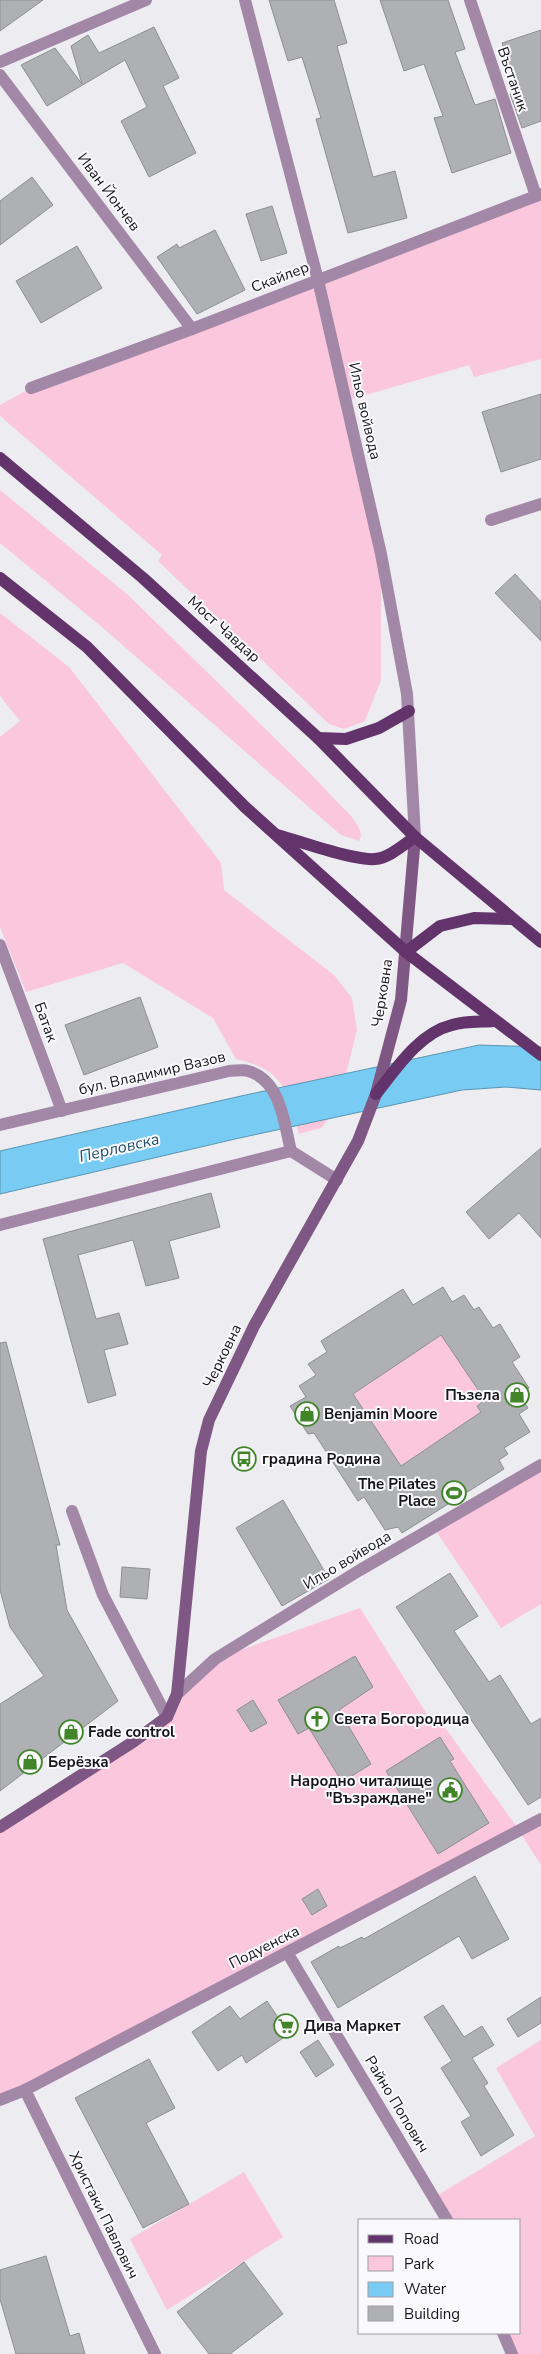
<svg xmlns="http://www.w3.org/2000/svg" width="541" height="2354" viewBox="0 0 541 2354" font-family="'Nunito Sans',sans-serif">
<rect width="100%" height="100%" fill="#ececf1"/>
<!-- green -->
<g fill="#fac7dc">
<polygon points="541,194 541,359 474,377 469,365 345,401 381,554 381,680 365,721 344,729 329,724 158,561 162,555 0,416 0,405 31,388"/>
<path d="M 0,490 L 128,595 L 291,754 L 352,817 C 357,825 364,832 359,841 L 341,835 L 103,628 L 0,543 Z"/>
<path d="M 0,613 L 69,667 L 221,863 L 224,890 L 334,975 L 352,998 L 357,1030 L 345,1078 L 333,1113 L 321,1128 L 299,1134 C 287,1090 284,1070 236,1059 L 213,1018 L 123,963 L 26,992 L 0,927 L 0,737 L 20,721 L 0,696 Z"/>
<polygon points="441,1335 485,1400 477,1405 481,1412 401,1466 353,1394"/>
<polygon points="541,1465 541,1604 501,1628 434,1528"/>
<polygon points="360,1608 430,1719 446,1729 519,1830 541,1818 541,1865 519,1831 0,2100 0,1828 167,1717 177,1694 215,1659"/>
<polygon points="541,2040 541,2354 512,2354 503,2333 520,2333 520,2220 447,2220 433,2198 535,2136 496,2068"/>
<polygon points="244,2172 283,2237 167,2310 130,2239"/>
</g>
<!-- water -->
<polygon fill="#78ccf3" stroke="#5b95b1" points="479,1045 541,1047 541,1090 506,1087 462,1090 235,1139 0,1194 0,1151 241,1096"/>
<!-- building -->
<g fill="#aeb0b4" stroke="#8d8f93" fill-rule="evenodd">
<polygon points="0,0 43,0 0,31"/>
<polygon points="269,0 334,0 347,43 337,46 373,177 395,171 407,218 348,233 316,119 321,118 302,57 288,61"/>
<polygon points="380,0 448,0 465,49 455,52 475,105 495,99 511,153 452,173 434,118 443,116 424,64 404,71"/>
<polygon points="154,27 179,78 163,86 196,153 149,177 121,121 147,107 125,60 47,106 21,65 55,48 82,84 71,46 88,35 99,53"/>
<polygon points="541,30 541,121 522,128 510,94 518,91 502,43"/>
<polygon points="32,177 53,205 0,245 0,201"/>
<polygon points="272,206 287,253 261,261 246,214"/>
<polygon points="215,230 245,290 197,314 157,257 177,244 179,248"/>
<polygon points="77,246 102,288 41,323 16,281"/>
<polygon points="541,394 541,459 501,472 482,412"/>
<polygon points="515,574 541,602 541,641 495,593"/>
<polygon points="140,997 158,1047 84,1075 65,1025"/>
<polygon points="541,1148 541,1238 519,1213 489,1239 466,1212"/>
<polygon points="211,1193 220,1227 169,1241 179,1278 146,1286 133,1240 78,1255 96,1319 119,1313 128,1344 104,1350 116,1395 88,1403 43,1239"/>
<path d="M 443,1287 L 452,1302 L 464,1295 L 474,1310 L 479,1307 L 493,1328 L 500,1324 L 520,1357 L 512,1362 L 529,1388 L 519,1394 L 528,1408 L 519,1414 L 530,1432 L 504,1448 L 508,1454 L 499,1460 L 504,1469 L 402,1533 L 398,1527 L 385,1530 L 364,1497 L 358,1501 L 314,1433 L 308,1434 L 290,1406 L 306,1397 L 299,1386 L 316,1375 L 308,1364 L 327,1352 L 321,1341 L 403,1289 L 413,1305 ZM 441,1335 L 485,1400 L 477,1406 L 481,1412 L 401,1466 L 353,1394 Z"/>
<polygon points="6,1342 60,1545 56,1545 67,1610 118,1701 0,1791 0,1704 44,1676 10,1627 0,1590 0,1343"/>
<polygon points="283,1500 329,1579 282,1606 236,1528"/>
<polygon points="122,1567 150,1569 147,1599 120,1597"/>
<polygon points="450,1573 478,1616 454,1631 489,1682 500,1675 531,1724 541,1718 541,1797 528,1805 396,1607"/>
<polygon points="355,1656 373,1687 339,1710 371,1764 342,1782 309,1728 298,1734 278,1700"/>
<polygon points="253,1700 267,1723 251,1732 237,1710"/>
<polygon points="440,1737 454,1759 450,1761 489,1823 438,1854 386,1771"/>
<polygon points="475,1876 509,1939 472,1959 459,1936 338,2008 311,1962 339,1946 340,1948 362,1937 364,1939"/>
<polygon points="318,1889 327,1906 312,1915 302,1899"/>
<polygon points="541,1997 541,2023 518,2037 507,2019"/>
<polygon points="267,2001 289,2034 246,2063 242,2055 218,2071 192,2032 230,2006 240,2019"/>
<polygon points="443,2005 464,2037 482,2026 494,2045 472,2058 488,2083 484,2086 514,2135 481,2156 461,2122 471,2116 441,2068 452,2061 424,2017"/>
<polygon points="318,2040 334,2065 316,2077 300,2052"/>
<polygon points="149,2059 175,2108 146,2123 189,2204 143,2228 75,2098"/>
<polygon points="46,2256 70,2336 79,2333 85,2354 16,2354 0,2299 0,2270"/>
<polygon points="244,2262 283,2314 230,2354 209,2354 177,2312"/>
</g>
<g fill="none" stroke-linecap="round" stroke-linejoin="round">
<!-- street -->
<g stroke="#a387a7" stroke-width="12">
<polyline points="245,0 318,280 381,554 407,694 415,837"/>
<polyline points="470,0 536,196"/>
<polyline points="0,62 146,0"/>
<polyline points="0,75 192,329"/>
<polyline points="31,388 192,329 541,194"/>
<polyline points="491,520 541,504"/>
<polyline points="0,945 62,1111"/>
<path d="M 0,1125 L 229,1071 C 235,1071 243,1069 248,1071 C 281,1080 284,1123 291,1151 L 337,1180"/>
<polyline points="0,1225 291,1151"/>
<polyline points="72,1511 103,1595 167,1717"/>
<polyline points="177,1694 215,1659 360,1570 541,1465"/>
<polyline points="288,1954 447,2220"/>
<polyline points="25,2090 155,2354"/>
<polyline points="0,2100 25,2090 541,1819"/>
<polyline points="503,2333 512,2354"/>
</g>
<!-- secondary -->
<polyline stroke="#7e5784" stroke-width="12" points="0,1827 133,1742 167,1717 177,1694 201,1451 209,1420 254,1326 358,1141 376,1094 401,1000 415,837"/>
<!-- primary -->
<g stroke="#63346b" stroke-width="12">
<polyline points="0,458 143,578 318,738 415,837 541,942"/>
<polyline points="0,578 87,647 245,807 406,952 541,1055"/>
<polyline points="318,738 346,739 379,728 409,711"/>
<path d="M 277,835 C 300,841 354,861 375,859 C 389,858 403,845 415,837"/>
<polyline points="406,952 440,926 474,918 512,919"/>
<path d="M 376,1094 C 396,1069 419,1033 452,1025 C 465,1021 480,1022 494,1021"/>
</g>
</g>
<!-- icons -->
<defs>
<g id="shop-ring" transform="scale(1.25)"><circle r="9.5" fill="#faf9fe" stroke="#428529" stroke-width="1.5"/><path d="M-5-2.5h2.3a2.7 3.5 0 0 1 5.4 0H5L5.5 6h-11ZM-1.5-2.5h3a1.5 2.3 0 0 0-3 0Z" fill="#428529"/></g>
<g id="bus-ring" transform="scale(1.25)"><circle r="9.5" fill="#faf9fe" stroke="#428529" stroke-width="1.5"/><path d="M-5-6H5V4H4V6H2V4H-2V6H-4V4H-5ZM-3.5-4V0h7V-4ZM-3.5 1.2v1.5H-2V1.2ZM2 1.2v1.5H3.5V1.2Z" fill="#428529"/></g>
<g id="stadium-ring" transform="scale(1.25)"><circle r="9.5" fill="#faf9fe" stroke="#428529" stroke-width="1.5"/><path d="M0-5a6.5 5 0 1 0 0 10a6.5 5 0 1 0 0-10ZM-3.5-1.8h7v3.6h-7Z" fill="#428529"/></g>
<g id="church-ring" transform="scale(1.25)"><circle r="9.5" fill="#faf9fe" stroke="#428529" stroke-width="1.5"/><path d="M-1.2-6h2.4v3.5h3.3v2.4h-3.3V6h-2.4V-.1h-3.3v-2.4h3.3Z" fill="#428529"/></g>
<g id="civic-ring" transform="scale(1.25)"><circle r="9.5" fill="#faf9fe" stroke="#428529" stroke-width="1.5"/><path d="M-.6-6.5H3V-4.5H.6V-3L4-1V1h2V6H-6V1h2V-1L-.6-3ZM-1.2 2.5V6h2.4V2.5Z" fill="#428529"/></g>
<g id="supermarket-ring" transform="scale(1.25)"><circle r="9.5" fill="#faf9fe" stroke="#428529" stroke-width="1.5"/><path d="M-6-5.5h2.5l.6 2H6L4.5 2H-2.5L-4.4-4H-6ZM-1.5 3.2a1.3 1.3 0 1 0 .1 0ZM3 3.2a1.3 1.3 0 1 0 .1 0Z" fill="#428529"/></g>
</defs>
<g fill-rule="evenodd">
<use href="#shop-ring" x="517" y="1395"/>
<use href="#shop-ring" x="307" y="1414"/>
<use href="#bus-ring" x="244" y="1459"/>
<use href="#stadium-ring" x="454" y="1493"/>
<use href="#church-ring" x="317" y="1719"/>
<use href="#shop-ring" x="71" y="1732"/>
<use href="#shop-ring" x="30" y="1762"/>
<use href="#civic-ring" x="450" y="1790"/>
<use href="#supermarket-ring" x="286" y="2026"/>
</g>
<g text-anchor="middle" stroke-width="4" stroke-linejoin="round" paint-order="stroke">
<!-- street labels -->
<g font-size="15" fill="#161617" stroke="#faf9fe">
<text transform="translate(513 79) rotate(71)" y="5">Въстаник</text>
<text transform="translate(109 192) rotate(53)" y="5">Иван Йончев</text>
<text transform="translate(280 277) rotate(-21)" y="5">Скайлер</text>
<text transform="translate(365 411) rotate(77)" y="5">Ильо войвода</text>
<text transform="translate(224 629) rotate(42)" y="5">Мост Чавдар</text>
<text transform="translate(382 993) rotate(-81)" y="5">Черковна</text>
<text transform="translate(46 1022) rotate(70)" y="5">Батак</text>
<text transform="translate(152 1073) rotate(-13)" y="5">бул. Владимир Вазов</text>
<text transform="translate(222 1356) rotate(-64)" y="5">Черковна</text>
<text transform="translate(347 1560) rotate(-31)" y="5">Ильо войвода</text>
<text transform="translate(264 1947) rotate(-27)" y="5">Подуенска</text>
<text transform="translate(397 2104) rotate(59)" y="5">Райно Попович</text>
<text transform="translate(104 2215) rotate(64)" y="5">Христаки Павлович</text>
</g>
<!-- poi labels -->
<g font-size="15" font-weight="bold" fill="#161617" stroke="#faf9fe" text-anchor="start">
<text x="500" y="1400" text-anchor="end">Пъзела</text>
<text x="324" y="1419">Benjamin Moore</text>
<text x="262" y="1464">градина Родина</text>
<text x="436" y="1489" text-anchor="end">The Pilates<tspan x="436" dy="17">Place</tspan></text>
<text x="334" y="1724">Света Богородица</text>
<text x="88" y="1737">Fade control</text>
<text x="48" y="1767">Берёзка</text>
<text x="432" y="1786" text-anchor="end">Народно читалище<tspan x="432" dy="17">"Възраждане"</tspan></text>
<text x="304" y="2031">Дива Маркет</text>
</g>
<!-- water labels -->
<g font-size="16" font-style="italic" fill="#225166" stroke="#faf9fe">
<text transform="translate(119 1147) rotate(-13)" y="6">Перловска</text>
</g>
</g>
<!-- legend -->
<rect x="358" y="2219" width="162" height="115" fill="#faf9fe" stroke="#9f9ea2"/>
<rect x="368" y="2235" width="25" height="8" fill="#63346b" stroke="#9f9ea2"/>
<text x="404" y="2244" font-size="15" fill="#161617">Road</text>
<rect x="368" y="2256" width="25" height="15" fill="#fac7dc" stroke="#9f9ea2"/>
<text x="404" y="2269" font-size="15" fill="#161617">Park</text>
<rect x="368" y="2282" width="25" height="15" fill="#78ccf3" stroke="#9f9ea2"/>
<text x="404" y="2294" font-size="15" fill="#161617">Water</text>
<rect x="368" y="2306" width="25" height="15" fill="#aeb0b4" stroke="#9f9ea2"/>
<text x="404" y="2319" font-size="15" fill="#161617">Building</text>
</svg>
